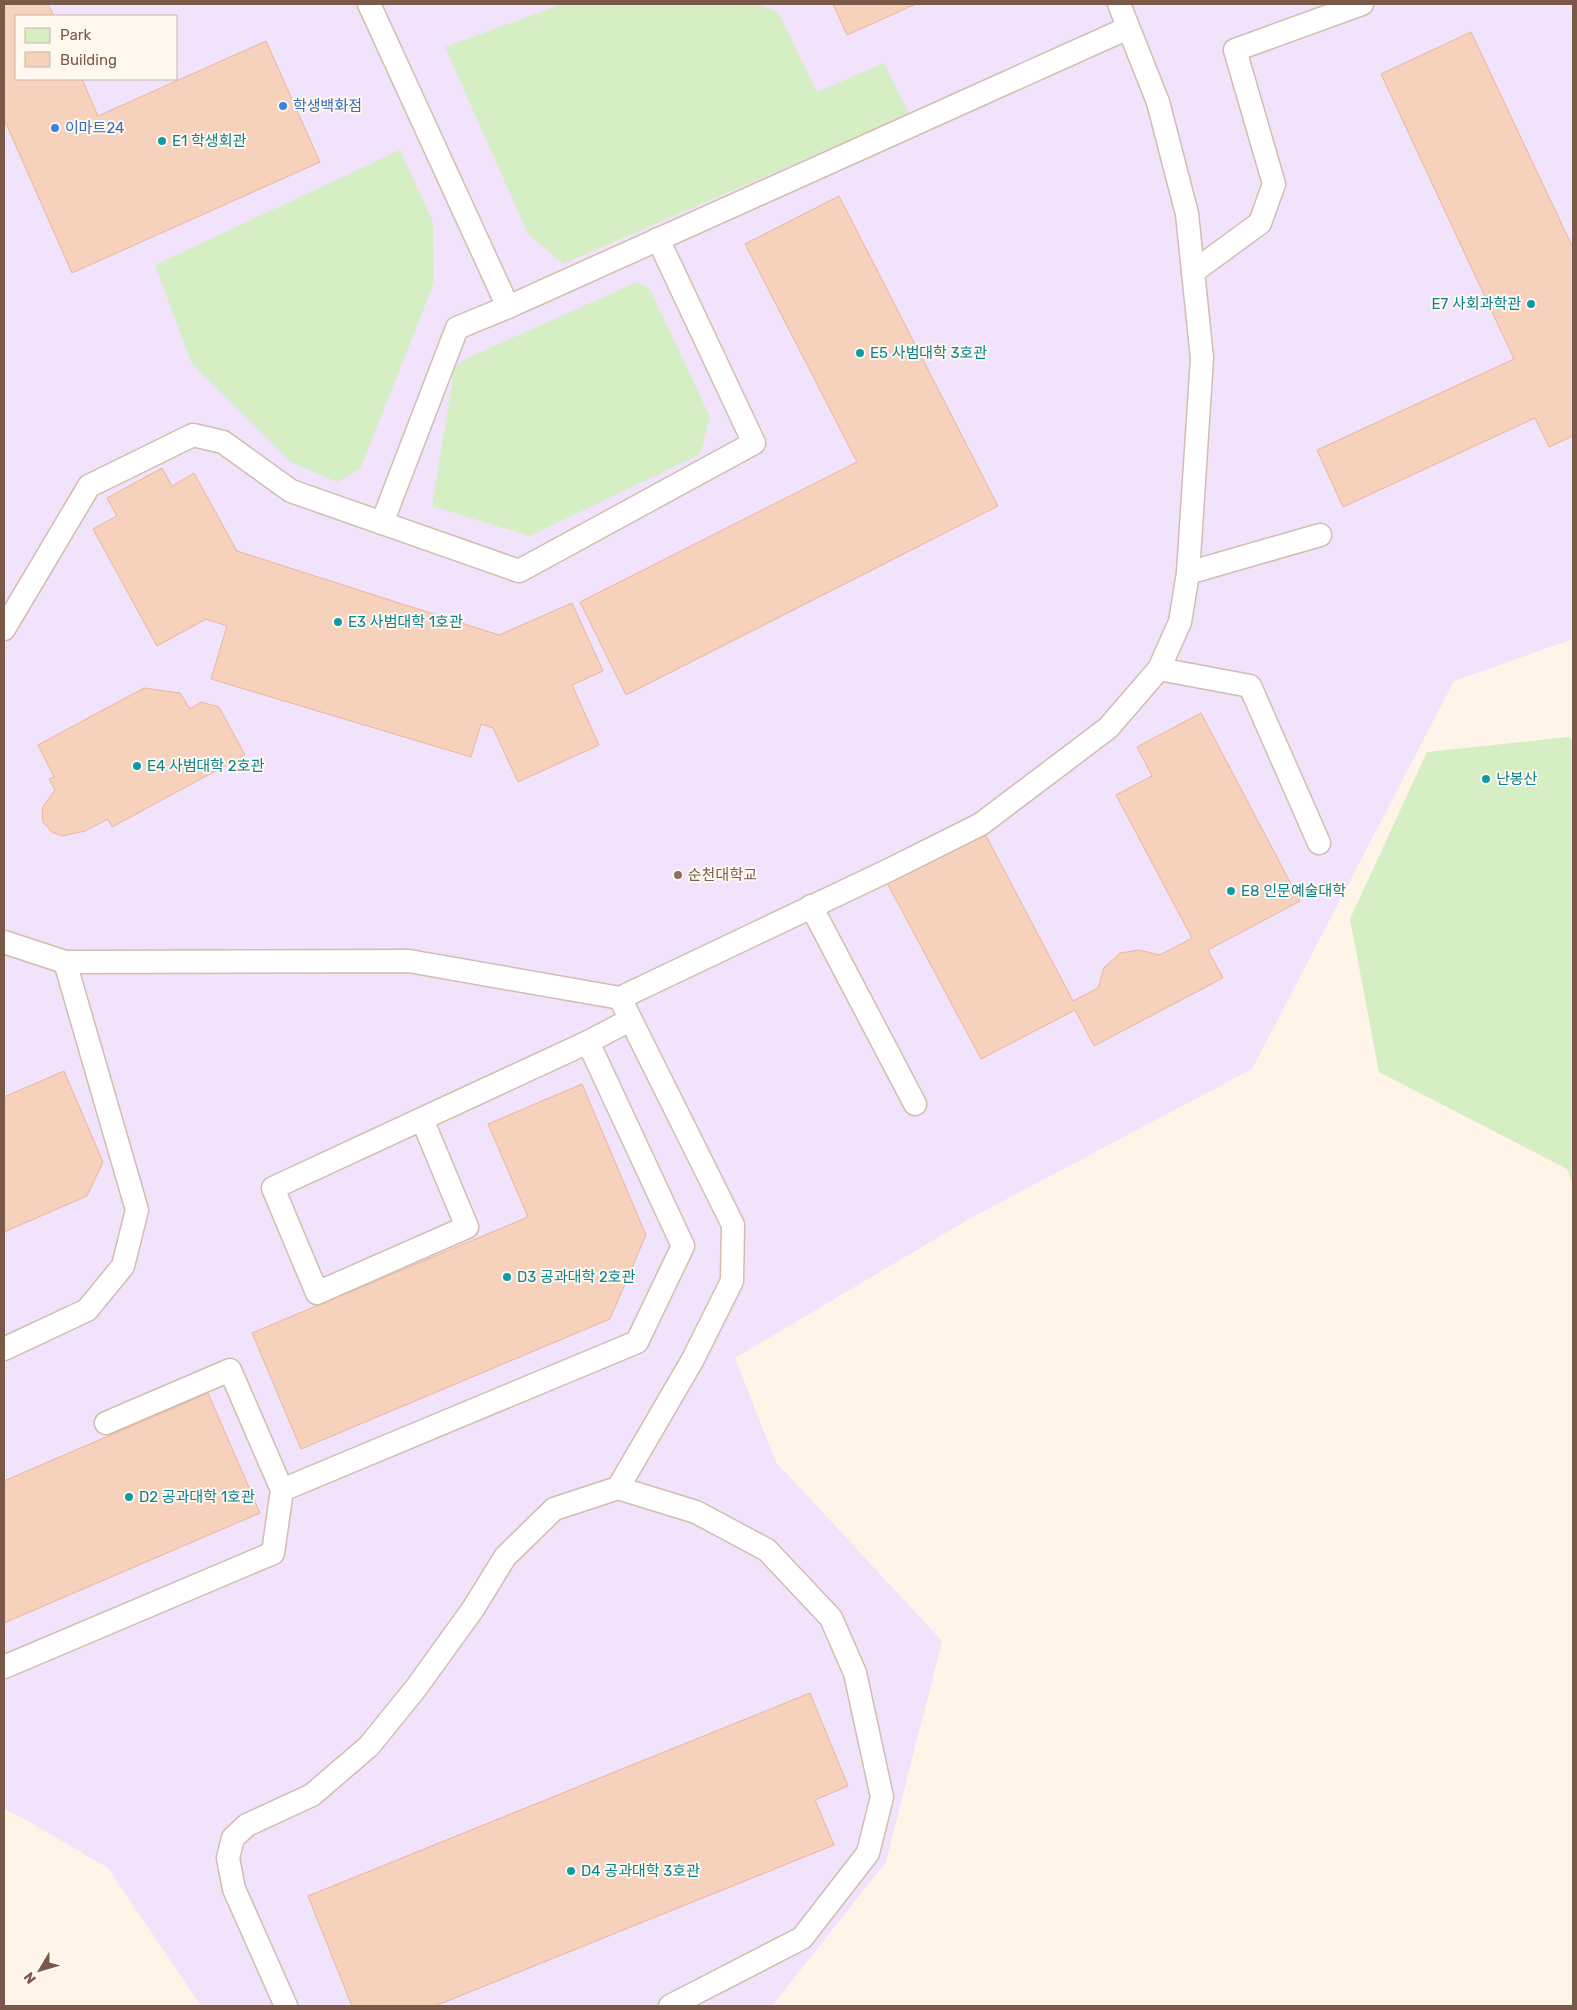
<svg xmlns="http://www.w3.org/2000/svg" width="1577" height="2010" viewBox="0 0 1577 2010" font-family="Rubik,'Noto Sans KR',sans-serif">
<rect width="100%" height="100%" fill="#fef4e7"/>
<!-- education -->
<path fill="#f1e3fb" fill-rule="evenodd" d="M 4,4 L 1573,4 L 1573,639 L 1454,681 L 1252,1069 L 969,1219 L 735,1358 L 776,1462 L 942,1641 L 886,1862 L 772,2006 L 201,2006 L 108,1868 L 21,1817 L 4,1809 ZM 16,16 L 176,16 L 176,79 L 16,79 Z"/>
<!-- green -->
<g fill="#d6eec3">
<polygon points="563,4 755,4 778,12 817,92 884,63 909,114 563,264 528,234 445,47"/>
<polygon points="400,150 433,222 434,283 360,469 337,482 291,462 192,364 155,265"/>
<polygon points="637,282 650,289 710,417 700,454 530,536 432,506 454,370 463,360"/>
<polygon points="1569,737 1573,741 1573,1184 1567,1169 1379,1072 1350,919 1427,752"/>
</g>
<!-- building -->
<g fill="#f6d1bc" stroke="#eab69b">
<polygon points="4,4 48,4 54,16 16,16 16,79 82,79 98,116 266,41 320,162 72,273 4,119"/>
<polygon points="833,4 916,4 847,35"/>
<polygon points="1471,32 1573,248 1573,436 1549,447 1535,418 1343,507 1317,450 1514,359 1381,74"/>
<polygon points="839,196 998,506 626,695 580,602 857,462 745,244"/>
<polygon points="162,468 172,486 194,473 237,551 499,635 572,603 603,671 572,685 599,745 518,782 493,728 481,724 471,757 211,679 227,626 206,619 157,646 93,529 117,516 107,498"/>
<polygon points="144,688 180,693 190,709 201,702 219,707 245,755 112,827 108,819 85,831 62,836 52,832 43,822 42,808 55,790 49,779 54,777 38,745"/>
<polygon points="1201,713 1300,901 1208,950 1223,978 1094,1046 1075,1010 981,1059 886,881 983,830 1073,1001 1098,988 1104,968 1120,953 1139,950 1160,955 1192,938 1116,795 1152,776 1137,747"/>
<polygon points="64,1071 103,1162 87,1196 4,1232 4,1097"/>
<polygon points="582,1084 646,1235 610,1319 301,1449 252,1333 528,1217 488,1124"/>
<polygon points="208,1393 260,1513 4,1623 4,1481"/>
<polygon points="810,1693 848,1786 815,1800 834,1845 435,2006 352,2006 308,1896"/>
</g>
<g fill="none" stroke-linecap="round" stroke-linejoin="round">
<!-- lane casing -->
<g stroke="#d4bdae" stroke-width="25">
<g id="lane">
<polyline points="369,4 508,307"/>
<polyline points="1193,272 1260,223 1274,184 1235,50 1362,4"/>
<polyline points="382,523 457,328 508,307 1128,28"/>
<polyline points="1188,573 1320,535"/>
<polyline points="4,629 89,486 193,435 223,442 291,491 519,571 754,443 658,239"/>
<polyline points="1159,669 1250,686 1319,843"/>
<polyline points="811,906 915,1104"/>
<polyline points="4,942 65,962 409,961 620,998 887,871 981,824 1108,728 1159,669 1180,622 1188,573 1202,358 1187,214 1158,102 1119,4"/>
<polyline points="422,1119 467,1227 317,1293 273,1188 588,1042"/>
<polyline points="4,1349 87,1310 123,1266 137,1210 65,962"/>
<polyline points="618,1488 696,1512 767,1550 831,1618 855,1673 882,1797 868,1853 802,1938 670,2006"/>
<polyline points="282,1490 637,1342 683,1246 588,1042 630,1020"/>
<polyline points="4,1667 273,1553 282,1490 230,1370 106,1423"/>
<polyline points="286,2006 234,1889 228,1858 233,1838 247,1825 312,1795 369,1746 416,1688 473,1609 505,1557 554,1509 618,1488 692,1361 732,1281 733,1225 620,998"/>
</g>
</g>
<!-- lane -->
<use href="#lane" stroke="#fff" stroke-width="22"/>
</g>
<!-- markers -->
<g fill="#3f7fe0" stroke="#fff8ef" stroke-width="2">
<circle cx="283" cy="106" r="5"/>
<circle cx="55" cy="128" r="5"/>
</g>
<g fill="#0f9aa8" stroke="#fff8ef" stroke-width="2">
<circle cx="162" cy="141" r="5"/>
<circle cx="1531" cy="304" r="5"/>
<circle cx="860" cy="353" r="5"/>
<circle cx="338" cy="622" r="5"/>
<circle cx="137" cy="766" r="5"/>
<circle cx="1486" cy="779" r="5"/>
<circle cx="1231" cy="891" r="5"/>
<circle cx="507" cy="1277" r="5"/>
<circle cx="129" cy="1497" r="5"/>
<circle cx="571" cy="1871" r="5"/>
</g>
<circle fill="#8d6e63" stroke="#fff8ef" stroke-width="2" cx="678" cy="875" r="5"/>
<g text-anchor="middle" stroke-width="4" stroke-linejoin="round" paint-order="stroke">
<!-- shop labels -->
<g font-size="15" fill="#366cbe" stroke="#fff8ef" text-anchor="start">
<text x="293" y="111">학생백화점</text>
<text x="65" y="133">이마트24</text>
</g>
<!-- culture labels -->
<g font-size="15" fill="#0d838f" stroke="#fff8ef" text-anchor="start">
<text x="172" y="146">E1 학생회관</text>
<text x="1521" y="309" text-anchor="end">E7 사회과학관</text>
<text x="870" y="358">E5 사범대학 3호관</text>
<text x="348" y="627">E3 사범대학 1호관</text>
<text x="147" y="771">E4 사범대학 2호관</text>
<text x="1496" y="784">난봉산</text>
<text x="1241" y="896">E8 인문예술대학</text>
<text x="517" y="1282">D3 공과대학 2호관</text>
<text x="139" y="1502">D2 공과대학 1호관</text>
<text x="581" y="1876">D4 공과대학 3호관</text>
</g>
<!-- education labels -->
<g font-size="15" fill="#785e54" stroke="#fff8ef" text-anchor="start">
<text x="688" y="880">순천대학교</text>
</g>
</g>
<!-- border -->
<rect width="1577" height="2010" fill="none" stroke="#7b5948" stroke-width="10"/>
<!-- legend -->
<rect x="15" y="15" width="162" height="65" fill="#fff8ef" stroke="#cab8ac"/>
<rect x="25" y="28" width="25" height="15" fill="#d6eec3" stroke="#cab8ac"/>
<text x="60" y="40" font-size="15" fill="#7b5948">Park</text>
<rect x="25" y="52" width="25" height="15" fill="#f6d1bc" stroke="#cab8ac"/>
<text x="60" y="65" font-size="15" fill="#7b5948">Building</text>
<!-- north arrow -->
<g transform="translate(40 1970) rotate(232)" stroke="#fff8ef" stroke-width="4" paint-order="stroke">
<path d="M0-4L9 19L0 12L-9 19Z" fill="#7b5948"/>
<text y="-8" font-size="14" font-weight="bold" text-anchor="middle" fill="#7b5948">N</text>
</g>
</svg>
